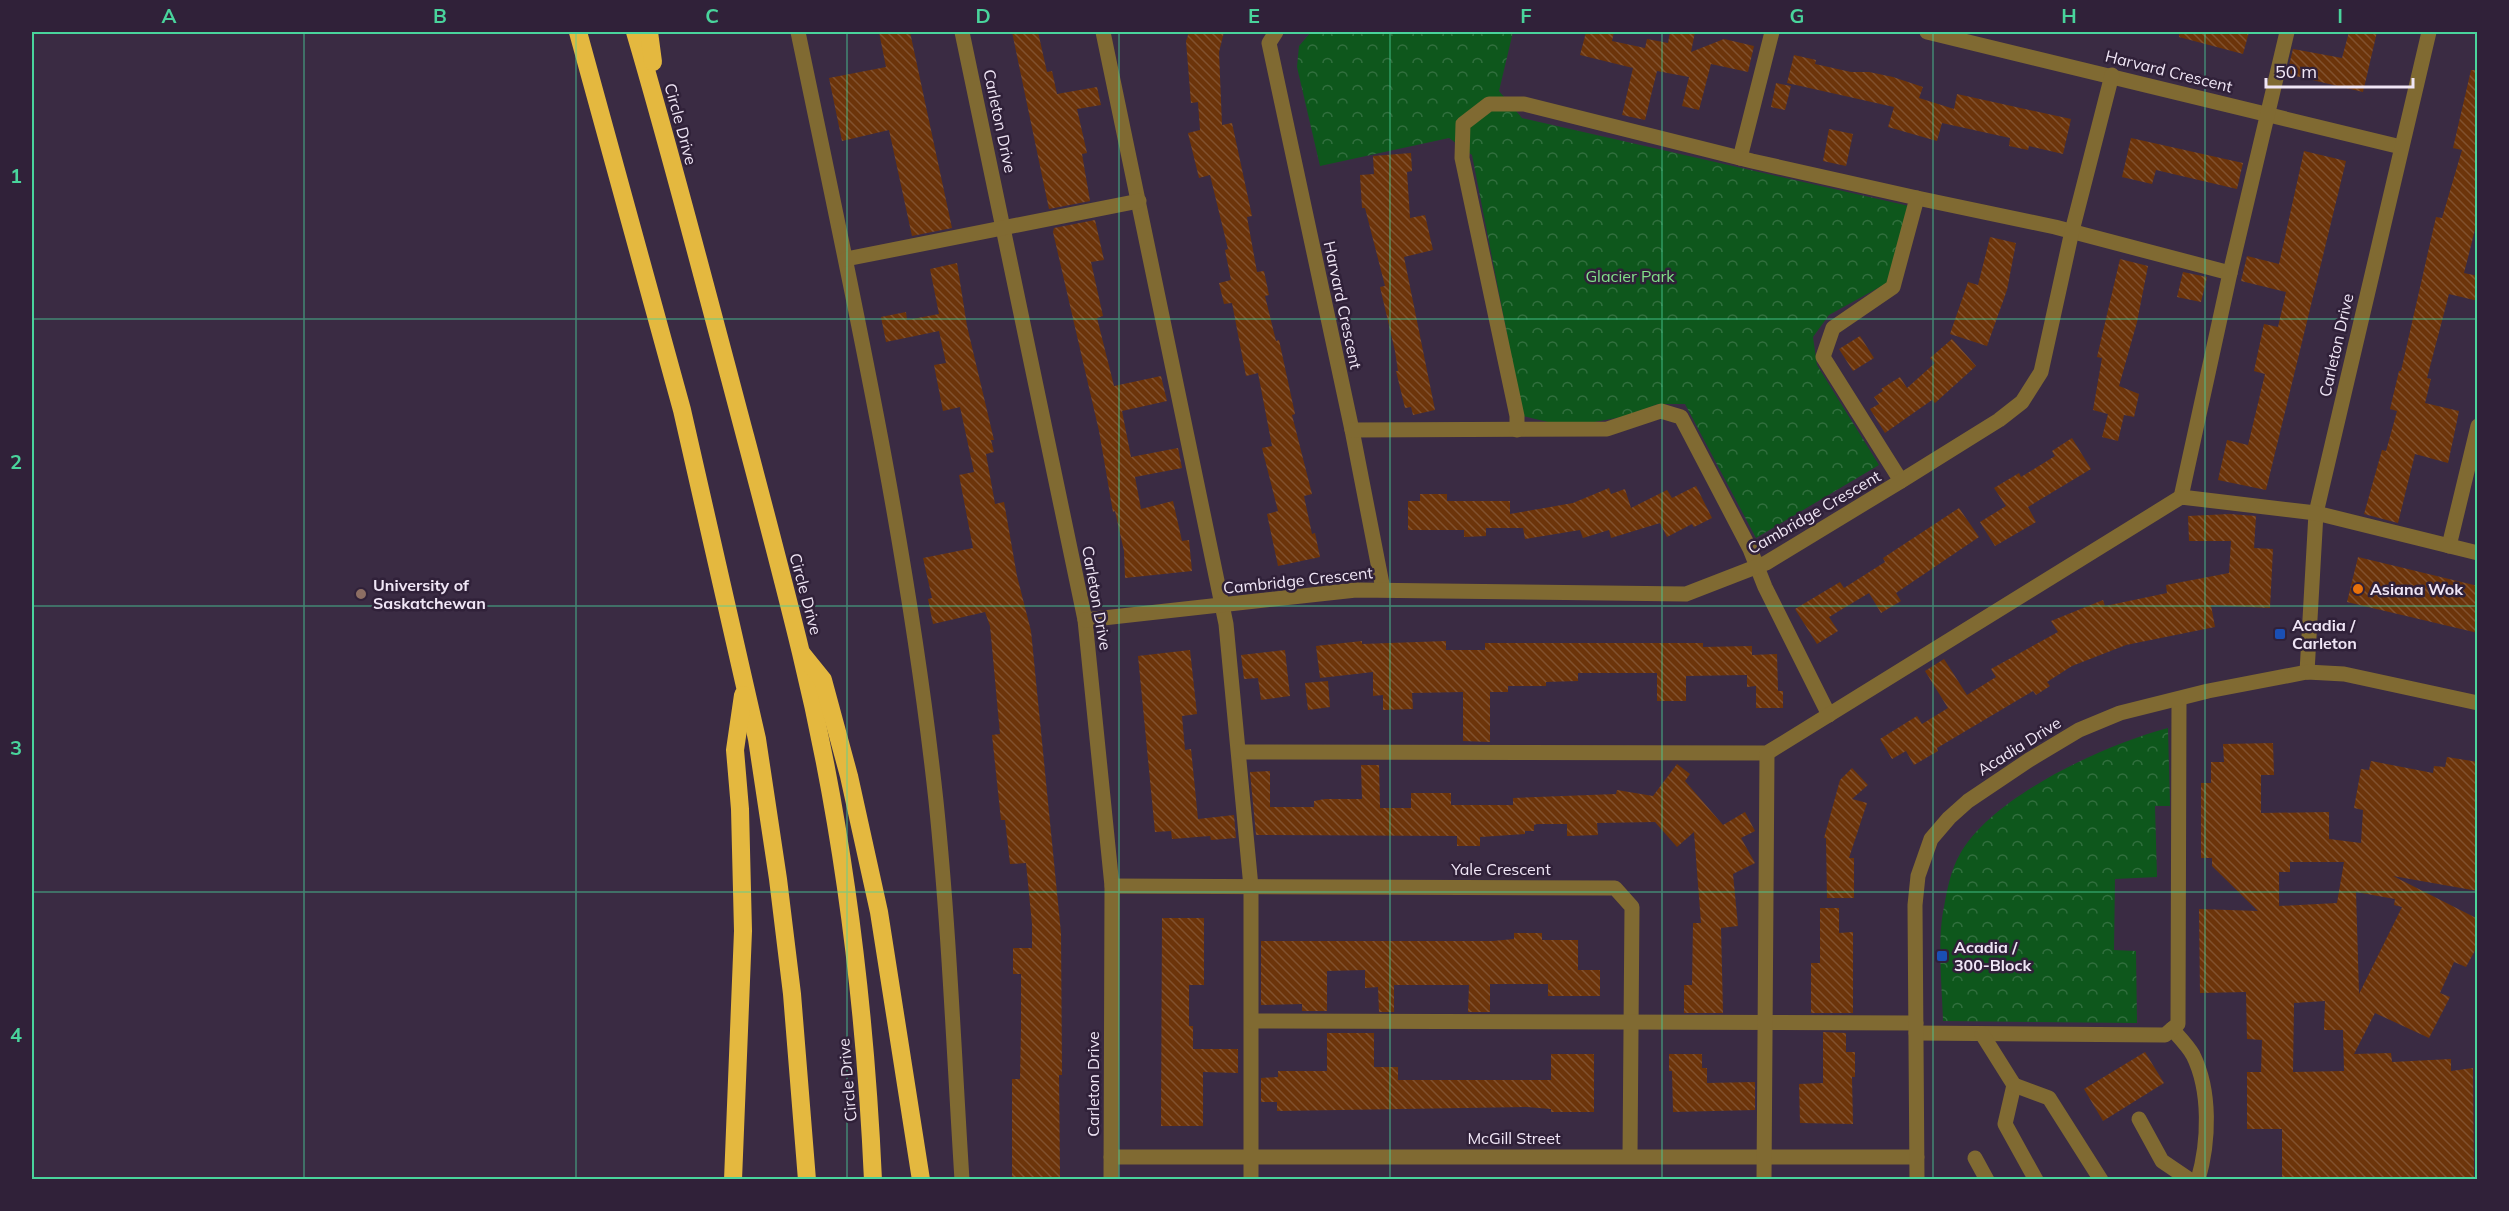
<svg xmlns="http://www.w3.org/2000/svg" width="2509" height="1211" viewBox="0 0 2509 1211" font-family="Mulish,sans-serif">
<defs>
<pattern id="forest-crowns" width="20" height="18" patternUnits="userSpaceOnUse" patternTransform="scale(1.5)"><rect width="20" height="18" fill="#0e571c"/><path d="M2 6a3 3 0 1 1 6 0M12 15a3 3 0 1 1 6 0" fill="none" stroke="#316f3e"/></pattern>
<pattern id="building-back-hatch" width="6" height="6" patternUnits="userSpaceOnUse" patternTransform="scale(1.5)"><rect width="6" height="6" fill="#6c340a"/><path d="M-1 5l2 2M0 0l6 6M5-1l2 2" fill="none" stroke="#81512e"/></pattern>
</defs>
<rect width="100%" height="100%" fill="#3a2b43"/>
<!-- forest -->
<g fill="url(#forest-crowns)">
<polygon points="1311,32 1513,32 1499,91 1522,118 1909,206 1887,283 1829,315 1813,337 1817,365 1879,465 1756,538 1685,404 1658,404 1627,416 1589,423 1552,423 1523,416 1472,155 1449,138 1320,166 1297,67 1299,46"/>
<path d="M 2168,728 L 2170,806 L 2155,806 L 2157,877 L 2115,879 L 2114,950 L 2136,951 L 2137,1023 L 1943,1021 C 1942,988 1937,938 1944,907 C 1947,890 1951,869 1960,854 C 1992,796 2106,744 2168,728 Z"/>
</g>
<!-- building -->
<g fill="url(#building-back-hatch)" fill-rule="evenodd">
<polygon points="879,32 910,32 952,228 912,236 889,130 842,141 829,78 886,67"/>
<polygon points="1012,32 1038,32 1047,72 1052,71 1057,94 1097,87 1101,105 1077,109 1087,153 1082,154 1090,201 1049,209"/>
<polygon points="1189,32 1224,32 1219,52 1222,125 1232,123 1252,216 1247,217 1257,272 1264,271 1269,295 1265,296 1276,341 1279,340 1295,414 1292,415 1312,494 1304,496 1312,534 1315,533 1320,557 1278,566 1267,514 1278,511 1262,448 1272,446 1258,373 1246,376 1232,303 1224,304 1219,283 1231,280 1225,250 1228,249 1210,175 1199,178 1188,133 1200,130 1198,102 1191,103 1186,41"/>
<polygon points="1586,32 1614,32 1612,41 1645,48 1647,39 1668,43 1670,32 1695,32 1691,52 1724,39 1754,46 1748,72 1711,64 1699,110 1682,106 1689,77 1657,71 1645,120 1622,115 1633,68 1580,55"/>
<polygon points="2179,32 2249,32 2243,54 2179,37"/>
<polygon points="2349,32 2377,32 2363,92 2287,74 2293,49 2342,58"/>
<polygon points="1794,55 1816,60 1815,64 1851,72 1869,72 1893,77 1923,87 1919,98 1954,109 1957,94 2071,119 2063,154 2029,146 2028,150 2009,146 2010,138 1942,123 1937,141 1888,127 1894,107 1787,83"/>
<polygon points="2471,70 2478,70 2478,218 2464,273 2478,276 2478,301 2449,294 2427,378 2431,379 2425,403 2459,411 2453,440 2448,463 2415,454 2398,523 2364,514 2382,450 2386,451 2397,411 2390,409 2399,371 2401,371 2436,217 2442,218 2462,150 2453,148"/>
<polygon points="1776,83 1791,86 1785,110 1771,107"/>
<polygon points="1829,129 1853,134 1846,166 1823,161"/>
<polygon points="2131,138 2243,163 2237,189 2156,170 2152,184 2122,177"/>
<polygon points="2304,151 2346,161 2266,490 2218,480 2227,440 2248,445 2265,374 2254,371 2264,324 2278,327 2286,292 2241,281 2247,256 2279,264"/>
<polygon points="1411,153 1412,171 1407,172 1410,218 1425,215 1433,250 1404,257 1435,410 1413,415 1411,407 1405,408 1396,371 1398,371 1395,351 1380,287 1385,286 1365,208 1362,208 1360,175 1374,174 1373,156"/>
<polygon points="1095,220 1104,260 1091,262 1103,316 1097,318 1114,386 1161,376 1167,401 1122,411 1131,457 1178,448 1182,468 1135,477 1141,509 1173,501 1182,541 1189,540 1192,571 1125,578 1124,551 1115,511 1113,512 1099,431 1053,232 1054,228"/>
<polygon points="1990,237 2016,243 2007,290 1987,346 1950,334 1968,282 1978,285"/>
<polygon points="2120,259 2148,266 2137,322 2119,386 2139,394 2134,417 2124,415 2118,441 2102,437 2108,414 2093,410 2102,358 2097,357"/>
<polygon points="957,263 967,326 994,440 991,440 994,452 986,454 995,504 1004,502 1017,576 1031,631 1061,933 1062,1075 1059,1075 1060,1179 1012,1179 1012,1079 1020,1079 1021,1029 1021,974 1013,974 1013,948 1032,948 1032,924 1026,863 1010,864 1005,820 1001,820 992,735 1000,734 990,626 985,612 933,624 928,599 932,598 923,558 973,548 959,475 974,472 960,407 943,411 934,365 946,363 939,331 886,342 881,317 906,312 907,320 939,314 930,269"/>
<polygon points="2183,272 2207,277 2201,302 2177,297"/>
<polygon points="1860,336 1874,358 1853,371 1839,349"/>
<polygon points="1952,339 1976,366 1935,403 1932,400 1885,433 1870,409 1879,404 1874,397 1883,391 1881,389 1900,377 1907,388 1935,363 1930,358"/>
<polygon points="2072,438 2091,469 2028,507 2036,522 1995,546 1980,522 2006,506 1994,488 2019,473 2021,477 2055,456 2052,451"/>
<polygon points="1696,486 1712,518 1694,527 1692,524 1667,537 1660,523 1611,538 1609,530 1583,538 1580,530 1525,539 1523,528 1486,528 1486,536 1464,537 1464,530 1408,530 1408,501 1420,501 1420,494 1447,494 1447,501 1510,501 1510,514 1573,503 1609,488 1611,494 1625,489 1631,508 1667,490 1672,498"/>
<polygon points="1959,508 1979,537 1896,593 1901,601 1881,613 1869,593 1829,617 1838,631 1817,644 1795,609 1840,582 1844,588 1885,562 1883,558"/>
<polygon points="2230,514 2256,516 2254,548 2273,549 2270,608 2211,605 2215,627 2126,645 2072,666 2047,682 2050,686 2036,695 2033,691 1937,748 1938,751 1914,765 1906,751 1892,759 1880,739 1917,716 1922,724 1948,708 1925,671 1944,659 1967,695 1996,677 1991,669 2058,632 2051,621 2103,600 2105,606 2167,593 2166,585 2229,573 2231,541 2189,541 2188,516"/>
<polygon points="2358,557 2478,586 2478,633 2347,602"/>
<polygon points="1362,641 1362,644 1446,641 1446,650 1485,650 1485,643 1703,643 1703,647 1752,646 1752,655 1777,654 1778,691 1783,691 1783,708 1756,708 1756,686 1747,687 1747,675 1686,676 1686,701 1657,701 1657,673 1578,673 1578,681 1546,682 1546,686 1508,686 1508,692 1490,692 1490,742 1463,741 1463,692 1412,693 1413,709 1383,710 1383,695 1373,696 1373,672 1320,678 1316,646"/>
<polygon points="1190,650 1197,714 1182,716 1185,750 1191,749 1198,819 1234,815 1236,838 1211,840 1210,836 1172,839 1171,831 1155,832 1138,656"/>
<polygon points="1285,650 1290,696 1261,700 1258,678 1244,679 1241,655"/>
<polygon points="1328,681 1330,707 1308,710 1305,683"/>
<path d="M 2273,743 L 2274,775 L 2261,775 L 2261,813 L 2329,812 L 2329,839 L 2361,843 L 2363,810 L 2354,808 L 2361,769 L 2369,770 L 2371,761 L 2433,773 L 2434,766 L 2445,767 L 2447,757 L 2478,762 L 2478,891 L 2393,876 L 2478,919 L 2478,945 L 2466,967 L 2454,962 L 2440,993 L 2450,997 L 2429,1038 L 2375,1013 L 2354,1054 L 2391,1053 L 2392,1062 L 2451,1059 L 2451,1071 L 2473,1068 L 2474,1179 L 2282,1179 L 2282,1129 L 2247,1129 L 2247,1072 L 2261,1072 L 2262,1040 L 2247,1039 L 2246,992 L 2200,993 L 2199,909 L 2258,911 L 2212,866 L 2212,858 L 2201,858 L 2201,783 L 2211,783 L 2211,762 L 2224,762 L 2223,744 ZM 2290,862 L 2344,862 L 2337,903 L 2279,906 L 2279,872 L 2290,872 ZM 2356,892 L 2395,899 L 2394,905 L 2402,907 L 2359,994 ZM 2325,1001 L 2324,1030 L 2343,1030 L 2344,1071 L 2293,1072 L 2294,1003 Z"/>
<polygon points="1677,764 1690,774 1685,781 1723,825 1745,812 1755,831 1741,838 1755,863 1733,874 1738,926 1721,928 1723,1013 1684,1013 1684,985 1692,985 1693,923 1701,923 1694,832 1677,847 1655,822 1597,823 1598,835 1567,836 1567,824 1537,824 1534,825 1534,831 1525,831 1525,834 1480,837 1480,846 1457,846 1457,836 1256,835 1250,772 1270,771 1270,807 1314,807 1314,801 1325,799 1362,799 1361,765 1379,765 1380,808 1411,808 1411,793 1451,793 1451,805 1513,805 1513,798 1616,794 1617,790 1653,796"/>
<polygon points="1852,768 1868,785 1852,799 1867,803 1849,858 1854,858 1854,898 1827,898 1826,838 1824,838 1840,780"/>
<polygon points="1820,908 1839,908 1839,933 1853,932 1853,1013 1811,1013 1811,963 1820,963"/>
<polygon points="1162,918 1204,918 1204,985 1189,985 1189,1026 1193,1026 1193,1049 1238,1049 1238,1073 1203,1072 1203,1126 1161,1126"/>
<polygon points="1514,933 1542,933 1542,940 1578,940 1578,970 1600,970 1600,996 1548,996 1548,984 1490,984 1490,1012 1468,1012 1469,985 1394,985 1394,1012 1379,1012 1378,987 1365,988 1365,970 1327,971 1327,1011 1302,1011 1302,1004 1261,1005 1261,941 1493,941 1514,939"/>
<polygon points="1823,1032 1846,1033 1846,1052 1855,1052 1855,1077 1852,1077 1853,1124 1800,1123 1799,1084 1823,1083"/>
<polygon points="1327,1033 1374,1033 1374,1067 1398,1067 1398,1080 1551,1080 1551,1054 1594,1054 1594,1112 1551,1112 1551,1109 1527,1107 1277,1111 1277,1102 1261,1102 1261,1078 1278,1077 1278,1071 1327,1071"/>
<polygon points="2145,1052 2164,1083 2103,1121 2084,1089"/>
<polygon points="1669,1054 1702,1054 1702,1068 1707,1068 1707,1083 1755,1082 1755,1110 1673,1112 1672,1071 1669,1071"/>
</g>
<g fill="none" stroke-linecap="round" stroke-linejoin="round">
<!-- minor -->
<g stroke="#806a32" stroke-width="15">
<path d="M 798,32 C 851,287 908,542 936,801 C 949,927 954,1054 962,1180"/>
<polyline points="962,32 1085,620 1112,886 1111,1180"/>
<polyline points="1103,32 1226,624 1251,887 1251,1180"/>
<polyline points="1276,32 1269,43 1352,430 1383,589"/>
<polyline points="1927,32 2401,147"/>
<polyline points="1740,158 1772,32"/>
<polyline points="1917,198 2055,227 2230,273"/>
<polyline points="846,259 1139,201"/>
<polyline points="1352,430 1607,429 1661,411 1681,417 1750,549 1765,587 1829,715"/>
<polyline points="1517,430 1517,416 1462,158 1463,124 1489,104 1524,104 1752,161 1917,198 1893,287 1833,328 1823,357 1901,481"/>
<polyline points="2181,497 2230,273 2287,32"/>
<polyline points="2449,546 2478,426"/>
<polyline points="1085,620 1356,590 1686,594 1766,563 1901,481 1999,420 2022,402 2041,372 2072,231 2112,75"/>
<polyline points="2307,672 2316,513 2429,32"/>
<polyline points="1239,752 1767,753 2181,497 2316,513 2478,553"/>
<polyline points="1112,886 1615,888 1632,907 1630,1156"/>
<polyline points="1252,1021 1916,1023"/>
<path d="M 2172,1029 C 2179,1037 2188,1046 2193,1055 C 2211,1091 2209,1142 2198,1180"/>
<polyline points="1916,1033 2165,1035 2178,1024 2179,699"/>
<polyline points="1982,1034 2014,1085 2005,1124 2036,1180"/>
<polyline points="2014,1085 2049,1098 2101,1180"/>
<polyline points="2139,1119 2162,1161 2190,1180"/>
<polyline points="1111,1157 1917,1157"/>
<polyline points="1975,1158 1987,1180"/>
<polyline points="1764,1180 1767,753"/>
<polyline points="1917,1180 1915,905 1918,876 1931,839 1949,818 1968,801 2029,760 2079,730 2120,713 2208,691 2307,672 2344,674 2478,703"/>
</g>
<!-- highway -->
<g stroke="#e4b83f" stroke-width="18">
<polyline points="578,32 682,410 757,739 778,879 792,994 807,1180"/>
<path d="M 635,32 C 669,147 699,263 730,379 C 754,470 779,562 801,653 C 843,825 865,1003 873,1180"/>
<polyline points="649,32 653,62"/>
<polyline points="802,654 823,680 849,776 879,912 921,1180"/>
<polyline points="733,1180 743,931 740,809 735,750 743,695"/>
</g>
</g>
<!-- grid -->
<path fill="none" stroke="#49d49c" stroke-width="1.5" stroke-opacity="0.55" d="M 304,32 L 304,1180M 576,32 L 576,1180M 847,32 L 847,1180M 1119,32 L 1119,1180M 1390,32 L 1390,1180M 1662,32 L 1662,1180M 1933,32 L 1933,1180M 2205,32 L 2205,1180M 32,319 L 2478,319M 32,606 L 2478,606M 32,892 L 2478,892"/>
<!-- markers -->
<circle fill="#e8710a" stroke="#302139" stroke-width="2" cx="2358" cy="589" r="6"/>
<circle fill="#8d6e63" stroke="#302139" stroke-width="2" cx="361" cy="594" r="6"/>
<g fill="#1a4fb4" stroke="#302139" stroke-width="2">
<rect x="2274" y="628" width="12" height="12" rx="3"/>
<rect x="1936" y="950" width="12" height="12" rx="3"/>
</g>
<g text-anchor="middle" stroke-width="5" stroke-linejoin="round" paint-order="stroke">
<!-- street labels -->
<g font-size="16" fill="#f0e6f6" stroke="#302139">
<text transform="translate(2169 71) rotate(14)" y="6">Harvard Crescent</text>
<text transform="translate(1000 121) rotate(78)" y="6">Carleton Drive</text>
<text transform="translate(681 124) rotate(75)" y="6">Circle Drive</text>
<text transform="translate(1343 305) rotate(78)" y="6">Harvard Crescent</text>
<text transform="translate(2336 345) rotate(-77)" y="6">Carleton Drive</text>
<text transform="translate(1814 512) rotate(-30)" y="6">Cambridge Crescent</text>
<text transform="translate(1298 580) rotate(-6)" y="6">Cambridge Crescent</text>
<text transform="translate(806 594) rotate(75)" y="6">Circle Drive</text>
<text transform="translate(1097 598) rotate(80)" y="6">Carleton Drive</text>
<text transform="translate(2019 746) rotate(-32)" y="6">Acadia Drive</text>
<text x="1501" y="875">Yale Crescent</text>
<text transform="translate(847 1080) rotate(-95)" y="6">Circle Drive</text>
<text transform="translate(1093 1084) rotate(-90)" y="6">Carleton Drive</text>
<text x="1514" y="1144">McGill Street</text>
</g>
<!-- park labels -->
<g font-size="16" fill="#83e08a" stroke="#302139">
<text x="1630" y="282">Glacier Park</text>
</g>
<!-- poi labels -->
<g font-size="16" font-weight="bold" fill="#f0e6f6" stroke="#302139" text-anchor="start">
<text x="373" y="591">University of<tspan x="373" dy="18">Saskatchewan</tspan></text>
<text x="2370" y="595">Asiana Wok</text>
<text x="2292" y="631">Acadia /<tspan x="2292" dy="18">Carleton</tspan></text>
<text x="1954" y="953">Acadia /<tspan x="1954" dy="18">300-Block</tspan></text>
</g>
</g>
<!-- border -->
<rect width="2509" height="1211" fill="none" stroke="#302139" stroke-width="66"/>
<!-- scale -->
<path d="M2266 78v9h147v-9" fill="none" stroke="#f0e6f6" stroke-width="3"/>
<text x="2275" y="78" font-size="18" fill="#f0e6f6" stroke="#302139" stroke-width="4.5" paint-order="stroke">50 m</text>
<rect x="33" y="33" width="2443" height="1145" fill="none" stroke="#49d49c" stroke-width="2"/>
<g font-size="20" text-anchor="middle" font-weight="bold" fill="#49d49c">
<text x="169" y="23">A</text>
<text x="440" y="23">B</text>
<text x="712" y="23">C</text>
<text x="983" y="23">D</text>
<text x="1254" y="23">E</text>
<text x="1526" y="23">F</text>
<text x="1797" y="23">G</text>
<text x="2069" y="23">H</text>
<text x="2340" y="23">I</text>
<text x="16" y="183">1</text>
<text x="16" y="469">2</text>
<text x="16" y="755">3</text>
<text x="16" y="1042">4</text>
</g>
</svg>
